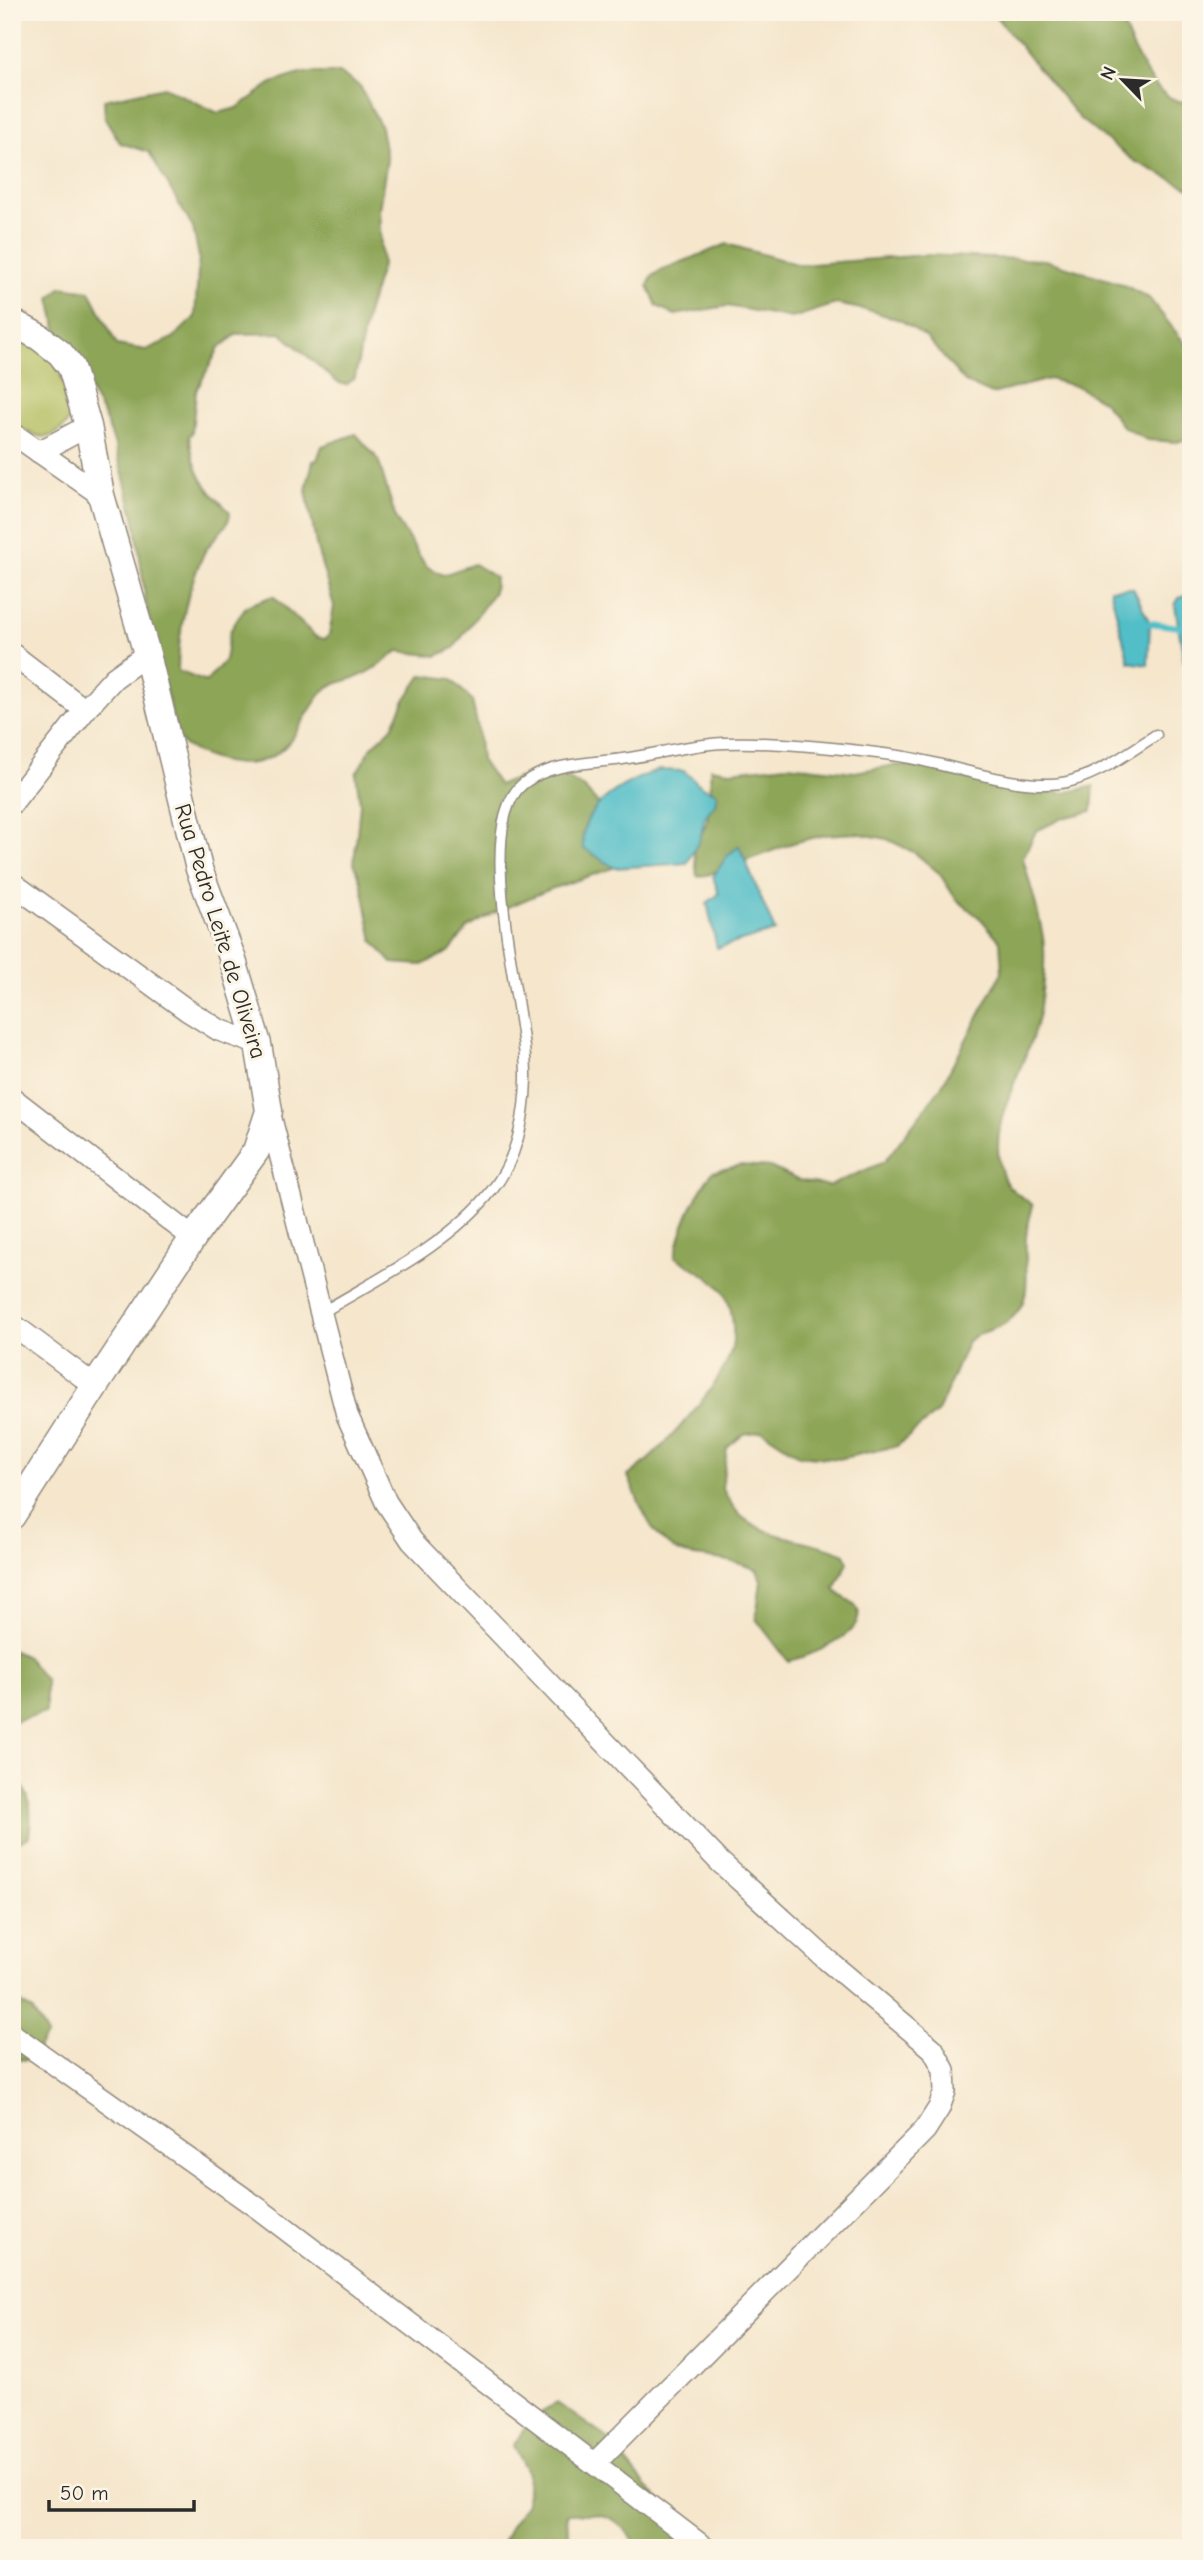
<svg xmlns="http://www.w3.org/2000/svg" width="1203" height="2560" viewBox="0 0 1203 2560" font-family="'Comic Neue',sans-serif">
<rect width="100%" height="100%" fill="#fcf5e5"/>
<filter id="ink" filterUnits="userSpaceOnUse"><feTurbulence type="fractalNoise" baseFrequency=".0143" numOctaves="2"/><feDisplacementMap in="SourceGraphic" scale="14" xChannelSelector="R" yChannelSelector="G"/><feConvolveMatrix kernelMatrix="1 2 1 2 8 2 1 2 1" color-interpolation-filters="sRGB"/></filter>
<filter id="wash" filterUnits="userSpaceOnUse"><feTurbulence type="fractalNoise" baseFrequency=".00686" numOctaves="4" result="noise"/><feDisplacementMap in="SourceGraphic" scale="28" xChannelSelector="R" yChannelSelector="G"/><feGaussianBlur stdDeviation="1.57" result="paint"/><feColorMatrix in="noise" values="0 0 0 0 0 0 0 0 0 0 0 0 0 0 0 0 0 1.4 0 .05"/><feComposite in="paint" operator="in"/></filter>
<g filter="url(#wash)">
<rect width="100%" height="100%" fill="#f5e6cc"/>
<!-- green -->
<path fill="#b2be60" stroke="#6e7446" stroke-width="2" d="M 12,326 L 50,351 L 76,412 C 55,442 42,444 12,422 Z"/>
<!-- forest -->
<g fill="#8da556" stroke="#5c6840" stroke-width="2">
<path d="M 992,12 L 1118,12 C 1129,40 1152,105 1189,102 L 1191,99 L 1191,189 L 1134,161 L 1080,119 Z"/>
<path d="M 303,73 L 339,73 L 360,86 L 381,127 L 387,160 L 379,209 L 382,265 L 367,314 L 355,378 L 346,385 L 337,382 L 281,333 L 237,334 L 219,348 L 196,391 L 192,433 L 189,436 C 195,474 202,485 230,512 C 230,528 211,539 204,553 C 187,589 178,632 178,671 L 206,682 L 225,660 L 230,631 L 246,606 L 273,596 L 316,637 L 325,639 L 329,635 L 334,606 L 317,549 L 306,490 L 313,461 L 317,460 L 322,446 L 356,434 L 378,459 L 396,519 L 426,566 L 443,575 L 474,564 L 495,577 L 494,592 L 454,648 L 437,656 L 398,651 C 387,659 375,670 362,675 C 351,680 337,682 327,688 C 316,695 300,730 290,741 C 261,777 211,765 179,741 L 149,627 L 135,520 L 115,445 L 104,416 L 57,329 L 50,298 L 61,287 L 90,291 L 117,345 L 146,350 L 173,338 L 195,317 L 199,257 L 193,228 L 149,152 L 120,143 L 105,118 L 104,100 L 164,87 L 218,113 L 237,108 L 272,83 Z"/>
<polygon points="727,244 800,265 924,255 1045,260 1122,284 1149,298 1191,351 1191,438 1177,442 1147,440 1122,426 1104,402 1078,387 1049,379 992,394 965,382 926,337 900,320 871,311 836,304 792,318 727,306 675,315 657,306 648,286 652,276 664,269"/>
<polygon points="422,675 451,679 472,700 478,729 481,760 499,785 527,775 557,772 583,787 603,809 631,862 548,890 494,913 468,928 449,952 422,965 392,963 373,941 361,881 354,863 360,804 356,774 371,748 392,727 405,700"/>
<path d="M 787,765 L 855,772 L 895,765 L 934,768 L 947,774 L 1006,786 L 1064,793 L 1094,786 L 1092,811 L 1063,818 L 1036,831 L 1023,858 C 1029,883 1043,923 1044,947 C 1045,966 1043,987 1040,1006 C 1033,1063 979,1122 1005,1181 C 1009,1190 1025,1199 1033,1205 C 1031,1215 1027,1226 1026,1237 C 1023,1267 1037,1301 1007,1322 C 995,1331 981,1330 968,1341 L 938,1412 L 897,1446 L 838,1459 L 799,1455 L 762,1431 L 744,1434 L 727,1448 L 722,1488 C 727,1497 733,1509 741,1516 C 771,1541 811,1538 845,1554 L 848,1562 L 835,1589 C 840,1599 856,1600 858,1610 C 865,1634 807,1658 788,1661 L 756,1619 L 761,1581 L 757,1570 C 735,1560 712,1559 689,1555 C 654,1548 640,1505 628,1476 C 657,1456 719,1388 730,1354 C 736,1338 733,1312 726,1296 C 720,1282 689,1265 675,1257 C 683,1221 692,1203 712,1172 L 741,1165 L 770,1167 L 798,1180 L 829,1186 L 884,1162 L 941,1087 L 1002,972 L 1000,941 L 981,919 L 956,899 L 939,873 L 915,853 L 887,839 L 856,833 L 825,835 L 796,842 L 707,875 L 697,876 L 694,849 L 707,822 L 711,793 L 710,768 L 730,771 Z"/>
<polygon points="12,1650 27,1657 46,1681 46,1712 12,1722"/>
<path d="M 12,1775 C 33,1792 32,1812 29,1837 L 12,1845 Z"/>
<polygon points="12,1998 32,2010 47,2035 30,2060 12,2059"/>
<path d="M 557,2403 L 607,2438 L 645,2485 L 710,2548 L 638,2548 C 618,2514 606,2513 567,2514 L 569,2548 L 499,2548 L 509,2528 L 526,2503 L 528,2474 L 513,2446 L 531,2419 Z"/>
</g>
<!-- water -->
<g fill="#51bec8" stroke="#3e747a" stroke-width="2">
<polygon points="1133,588 1150,623 1148,665 1129,662 1110,589"/>
<polygon points="1191,594 1191,663 1184,662 1175,605 1179,598"/>
<path d="M 659,770 L 684,771 L 702,787 L 717,793 L 715,804 L 705,817 L 700,839 L 687,863 L 615,868 L 583,848 C 578,805 625,782 659,770 Z"/>
<polygon points="739,846 775,931 717,948 707,903 719,894 713,877 727,856"/>
</g>
<g fill="none" stroke-linecap="round" stroke-linejoin="round">
<!-- stream -->
<polyline stroke="#51bec8" stroke-width="6" points="1150,623 1186,628"/>
</g>
</g>
<g filter="url(#ink)">
<g fill="none" stroke-linecap="round" stroke-linejoin="round">
<!-- service casing -->
<g stroke="#90887c" stroke-width="13">
<path id="service" d="M 321,1313 C 381,1277 449,1245 493,1189 C 517,1158 525,1118 526,1079 C 528,1015 469,825 524,783 C 550,763 592,763 623,759 C 657,754 692,744 725,743 C 778,741 847,749 899,756 C 949,763 1023,794 1071,781 C 1102,772 1130,752 1156,735"/>
</g>
<!-- minor casing -->
<g stroke="#90887c" stroke-width="24">
<g id="minor">
<polyline points="12,433 101,495"/>
<polyline points="39,452 88,426"/>
<polyline points="12,654 85,710"/>
<polyline points="12,803 85,710 114,678 147,654"/>
<polyline points="12,883 187,1010 219,1030 258,1044"/>
<polyline points="12,1098 193,1238"/>
<polyline points="269,1111 347,1415 386,1502 412,1541 720,1862 827,1960 933,2049 944,2070 945,2091 939,2108 925,2130 595,2463"/>
<polyline points="12,1324 95,1386"/>
<polyline points="12,2034 259,2209 705,2548"/>
</g>
</g>
<!-- tertiary casing -->
<g stroke="#90887c" stroke-width="29">
<polyline id="tertiary" points="12,322 39,337 60,353 71,367 88,426 101,495 147,654 199,869 232,957 258,1044 269,1111 256,1151 193,1238 95,1386 12,1516"/>
</g>
<!-- service -->
<use href="#service" stroke="#fff" stroke-width="10"/>
<!-- minor -->
<use href="#minor" stroke="#fff" stroke-width="21"/>
<!-- tertiary -->
<use href="#tertiary" stroke="#fff" stroke-width="26"/>
</g>
</g>
<g text-anchor="middle" stroke-width="6" stroke-linejoin="round" paint-order="stroke">
<!-- street labels -->
<g font-size="23" fill="#2b2b2b" stroke="#fcf5e5">
<text transform="translate(221 931) rotate(73)" y="8">Rua Pedro Leite de Oliveira</text>
</g>
</g>
<!-- margin -->
<rect width="1203" height="2560" fill="none" stroke="#fcf5e5" stroke-width="42"/>
<!-- north arrow -->
<g transform="translate(1123 80) rotate(295)" stroke="#fcf5e5" stroke-width="5" paint-order="stroke">
<path d="M0-5L12 26L0 18L-12 26Z" fill="#2b2b2b"/>
<text y="-10" font-size="19" font-weight="bold" text-anchor="middle" fill="#2b2b2b">N</text>
</g>
<!-- scale -->
<path d="M49 2500v10h145v-10" fill="none" stroke="#2b2b2b" stroke-width="3.5"/>
<text x="60" y="2500" font-size="21" fill="#2b2b2b" stroke="#fcf5e5" stroke-width="5" paint-order="stroke">50 m</text>
</svg>
